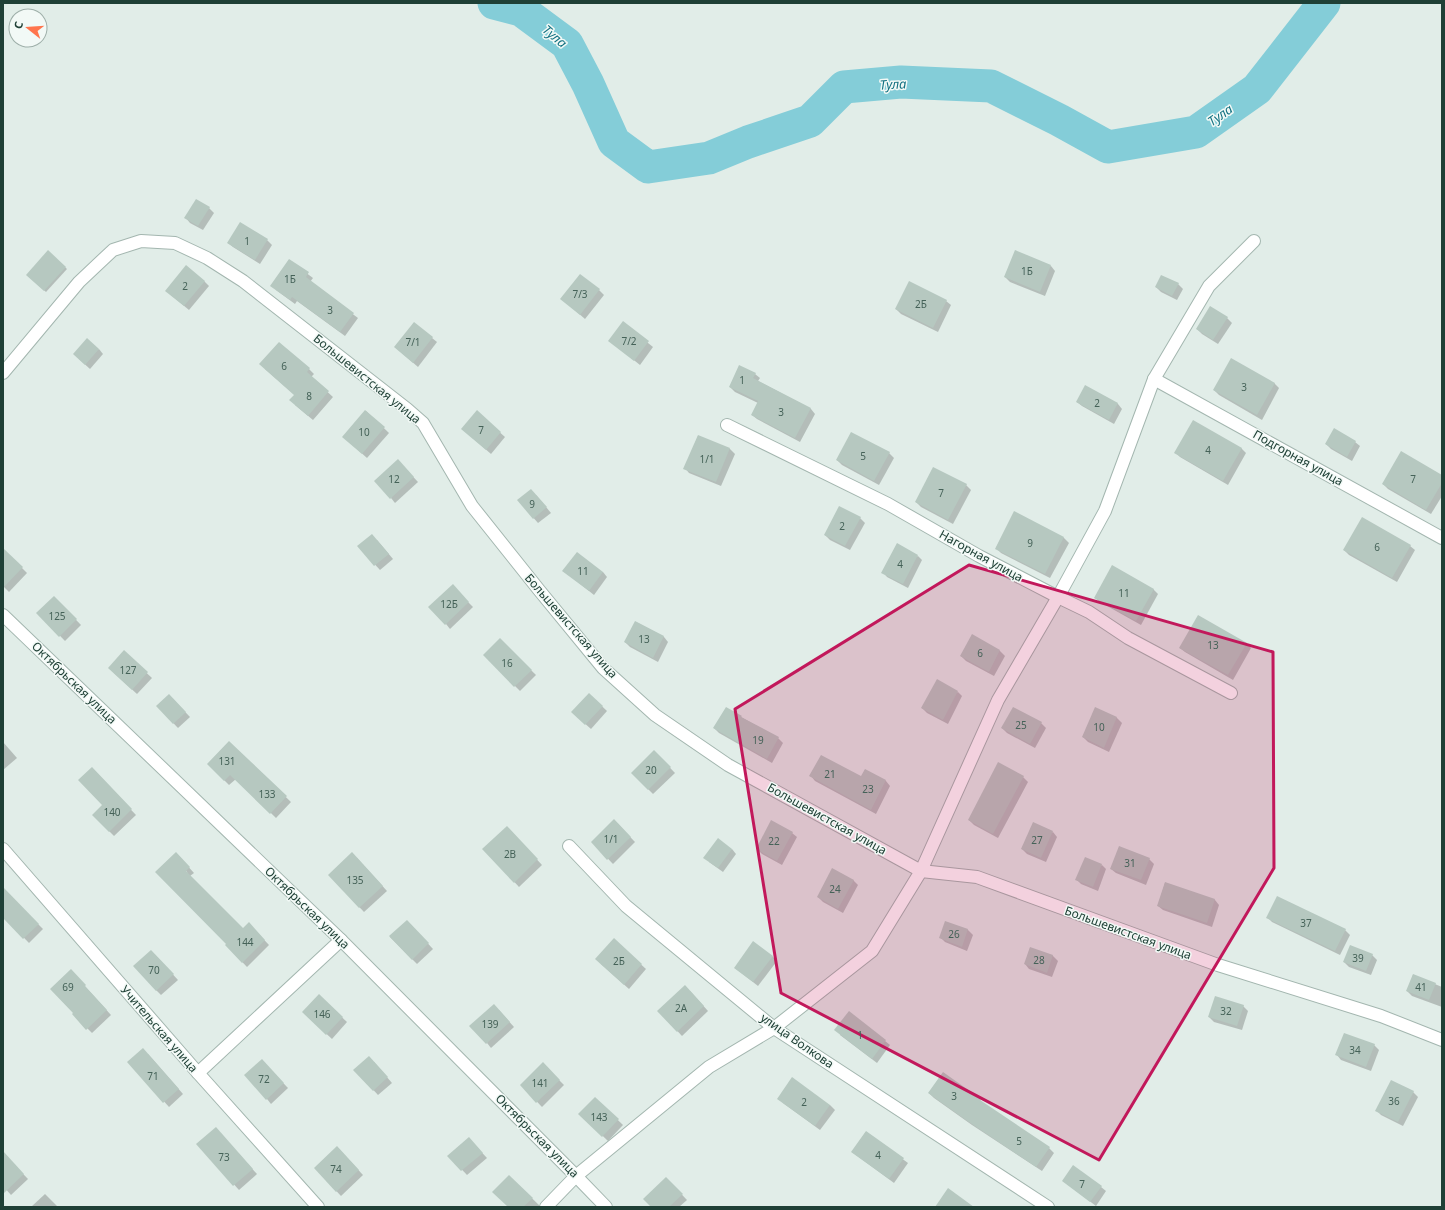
<svg xmlns="http://www.w3.org/2000/svg" width="1445" height="1210" viewBox="0 0 1445 1210" font-family="'Noto Sans',sans-serif">
<rect width="100%" height="100%" fill="#e1ede8"/>
<!-- shadow -->
<g fill="#0003">
<polygon points="209,208 214,213 203,230 190,223 186,218"/>
<polygon points="267,240 272,245 260,264 233,247 228,243"/>
<polygon points="48,252 67,269 46,292 27,275"/>
<polygon points="289,260 313,278 310,282 358,318 345,336 297,301 295,304 276,290"/>
<polygon points="1051,266 1055,271 1045,296 1010,282 1005,277"/>
<polygon points="204,281 209,286 189,310 171,295"/>
<polygon points="1178,284 1183,289 1177,300 1161,292 1156,287"/>
<polygon points="599,290 604,295 585,319 562,299"/>
<polygon points="946,301 951,305 938,332 901,314 896,309"/>
<polygon points="1227,318 1232,323 1218,344 1202,334 1197,329"/>
<polygon points="623,323 653,347 640,365 610,341"/>
<polygon points="432,338 437,342 418,367 395,347"/>
<polygon points="99,349 103,354 90,369 79,359"/>
<polygon points="265,369 309,369 314,374 311,377 333,397 313,420 295,405 295,395"/>
<polygon points="755,374 760,378 758,381 811,409 815,414 800,442 757,419 752,415 758,403 735,392 730,387"/>
<polygon points="1274,383 1279,388 1262,420 1219,395 1214,390"/>
<polygon points="1085,387 1118,404 1122,409 1114,424 1082,406 1077,402"/>
<polygon points="366,411 389,433 367,458 348,441"/>
<polygon points="477,412 505,437 491,454 467,433"/>
<polygon points="698,436 730,449 735,454 721,486 689,473 685,468"/>
<polygon points="1355,442 1360,446 1352,461 1331,449 1326,444"/>
<polygon points="1241,448 1246,453 1228,485 1180,457 1176,453"/>
<polygon points="889,453 894,458 879,485 842,465 837,460"/>
<polygon points="402,465 418,482 395,503 391,498"/>
<polygon points="1442,476 1442,496 1431,514 1388,489 1383,484"/>
<polygon points="966,485 971,490 953,524 921,507 916,502"/>
<polygon points="536,495 551,513 538,523 518,500"/>
<polygon points="1014,513 1064,538 1069,543 1050,578 1001,553 996,548"/>
<polygon points="860,518 865,523 850,550 830,540 825,535"/>
<polygon points="377,540 393,559 380,570 358,546"/>
<polygon points="1410,546 1415,550 1397,582 1349,555 1344,550"/>
<polygon points="8,554 27,573 9,592 3,586 3,559"/>
<polygon points="918,556 922,560 908,588 887,577 883,572"/>
<polygon points="564,571 603,572 607,577 594,595"/>
<polygon points="452,586 473,607 450,629 446,624"/>
<polygon points="1153,589 1158,594 1141,625 1100,602 1095,598"/>
<polygon points="54,597 81,625 65,641 38,613"/>
<polygon points="636,622 664,637 668,642 658,662 630,647 625,642"/>
<polygon points="972,636 1000,651 1005,656 994,676 966,661 961,656"/>
<polygon points="500,640 536,675 520,691 484,655"/>
<polygon points="1246,643 1251,648 1233,680 1185,652 1180,648"/>
<polygon points="124,652 152,678 137,694 114,673"/>
<polygon points="958,692 962,696 948,724 927,713 922,708"/>
<polygon points="589,694 607,711 591,729 572,712"/>
<polygon points="169,695 190,717 178,728 157,706"/>
<polygon points="1096,709 1117,718 1122,723 1109,752 1088,742 1083,737"/>
<polygon points="741,717 778,738 783,743 772,763 719,733 714,728"/>
<polygon points="1041,723 1046,728 1035,748 1007,733 1002,728"/>
<polygon points="3,742 17,758 3,770"/>
<polygon points="229,742 291,802 276,818 236,779 229,785 208,764"/>
<polygon points="654,751 675,773 653,794 632,773"/>
<polygon points="92,769 136,815 114,836 93,815 103,805"/>
<polygon points="865,770 886,781 890,786 876,814 815,781 811,776 861,778"/>
<polygon points="1023,777 1028,782 998,838 974,825 969,820"/>
<polygon points="614,820 635,842 613,864 592,842"/>
<polygon points="507,827 542,865 519,887 484,849"/>
<polygon points="1053,832 1057,837 1046,862 1027,854 1022,849"/>
<polygon points="792,833 797,837 782,865 762,854 757,849"/>
<polygon points="732,849 736,854 723,872 709,862"/>
<polygon points="176,853 194,873 190,876 243,929 249,924 269,945 247,967 226,945 228,944"/>
<polygon points="357,858 387,891 364,912 329,875"/>
<polygon points="1149,859 1154,864 1146,885 1116,873 1111,869"/>
<polygon points="1102,865 1106,869 1098,891 1081,884 1077,880"/>
<polygon points="853,880 858,885 843,913 823,902 818,897"/>
<polygon points="1165,883 1215,900 1219,905 1212,927 1163,910 1158,906"/>
<polygon points="3,889 43,929 29,943 3,916"/>
<polygon points="1267,917 1345,930 1350,935 1340,955 1272,922"/>
<polygon points="407,921 433,949 417,964 390,937"/>
<polygon points="946,922 968,930 973,935 967,951 945,942 940,937"/>
<polygon points="614,940 646,969 629,989 601,964"/>
<polygon points="1030,948 1053,956 1058,961 1052,977 1029,969 1025,964"/>
<polygon points="1372,955 1377,960 1371,975 1349,967 1344,962"/>
<polygon points="156,956 178,980 161,995 156,990"/>
<polygon points="772,956 777,961 758,986 735,968"/>
<polygon points="71,971 111,1015 92,1033 73,1014"/>
<polygon points="1413,975 1442,987 1442,1007 1412,996 1407,991"/>
<polygon points="690,991 708,1011 682,1036 659,1011"/>
<polygon points="319,996 347,1022 332,1039 303,1012"/>
<polygon points="1243,1006 1248,1011 1242,1030 1214,1022 1209,1017"/>
<polygon points="499,1010 514,1027 491,1048 487,1043"/>
<polygon points="849,1012 890,1045 877,1063 840,1035"/>
<polygon points="1374,1045 1379,1050 1371,1071 1341,1060 1337,1055"/>
<polygon points="148,1054 183,1094 169,1107 129,1062"/>
<polygon points="374,1062 392,1083 378,1095 355,1070"/>
<polygon points="543,1064 564,1085 542,1107 521,1085"/>
<polygon points="266,1065 288,1088 271,1104 267,1099"/>
<polygon points="943,1073 980,1100 985,1105 1049,1148 1054,1153 1042,1171 972,1125 934,1098 929,1093"/>
<polygon points="1413,1092 1418,1097 1403,1126 1381,1115 1376,1110"/>
<polygon points="595,1098 623,1125 608,1141 580,1114"/>
<polygon points="783,1103 830,1105 835,1110 820,1130"/>
<polygon points="866,1132 908,1163 894,1183 852,1152"/>
<polygon points="220,1133 257,1174 239,1190 198,1144"/>
<polygon points="473,1143 487,1158 467,1175 449,1156"/>
<polygon points="337,1147 363,1175 341,1196 315,1168"/>
<polygon points="3,1153 28,1179 11,1195 3,1186"/>
<polygon points="509,1176 541,1207 509,1207"/>
<polygon points="666,1178 687,1200 679,1207 652,1207"/>
<polygon points="1063,1181 1101,1187 1106,1191 1096,1206"/>
<polygon points="45,1194 58,1207 31,1207"/>
</g>
<g fill="none" stroke-linecap="round" stroke-linejoin="round">
<!-- river -->
<polyline stroke="#84cdd8" stroke-width="33" points="494,3 521,10 567,44 588,84 614,142 648,167 709,158 748,142 810,121 844,87 901,82 991,86 1059,120 1108,147 1196,132 1257,89 1324,3"/>
</g>
<!-- building -->
<g fill="#b6c8c0">
<polygon points="196,199 210,207 198,226 184,218"/>
<polygon points="240,222 268,239 255,260 227,243"/>
<polygon points="48,250 66,267 44,291 26,275"/>
<polygon points="1015,250 1051,265 1040,292 1004,277"/>
<polygon points="289,259 309,272 306,277 354,313 340,332 292,297 290,300 270,286"/>
<polygon points="186,265 205,281 184,306 165,291"/>
<polygon points="580,274 600,289 580,315 560,299"/>
<polygon points="1161,275 1179,283 1172,296 1155,287"/>
<polygon points="909,281 947,300 933,328 895,309"/>
<polygon points="1210,306 1228,317 1213,340 1196,329"/>
<polygon points="623,321 649,341 634,361 608,341"/>
<polygon points="414,322 433,337 413,363 394,347"/>
<polygon points="87,338 99,349 85,365 73,354"/>
<polygon points="279,342 310,368 307,372 329,391 308,416 289,400 294,395 259,364"/>
<polygon points="1231,358 1275,383 1257,415 1213,390"/>
<polygon points="739,365 756,373 753,378 811,408 795,438 751,415 758,401 729,387"/>
<polygon points="1085,385 1118,403 1109,420 1076,402"/>
<polygon points="365,410 385,427 362,454 342,437"/>
<polygon points="477,410 501,432 486,450 461,429"/>
<polygon points="1193,420 1242,448 1223,481 1174,453"/>
<polygon points="1334,428 1356,441 1347,457 1325,444"/>
<polygon points="851,432 890,452 874,481 836,460"/>
<polygon points="698,435 730,448 716,482 683,469"/>
<polygon points="1401,451 1442,475 1442,483 1426,510 1382,484"/>
<polygon points="398,459 414,477 390,499 374,481"/>
<polygon points="933,467 967,484 948,520 915,502"/>
<polygon points="531,489 547,507 533,519 517,500"/>
<polygon points="839,506 861,517 845,546 824,535"/>
<polygon points="1014,511 1064,537 1045,574 995,549"/>
<polygon points="1362,517 1411,545 1392,578 1343,550"/>
<polygon points="372,534 389,554 374,566 357,546"/>
<polygon points="897,543 918,555 903,584 881,573"/>
<polygon points="3,548 23,567 3,588"/>
<polygon points="577,552 603,572 589,591 562,571"/>
<polygon points="1112,565 1154,589 1136,621 1094,598"/>
<polygon points="453,584 469,602 445,625 428,607"/>
<polygon points="54,596 77,619 59,637 36,613"/>
<polygon points="1198,615 1247,643 1228,675 1179,648"/>
<polygon points="635,621 664,636 653,658 624,642"/>
<polygon points="972,634 1000,650 989,672 960,656"/>
<polygon points="500,638 532,670 514,687 483,655"/>
<polygon points="124,650 148,672 132,690 108,668"/>
<polygon points="937,679 958,691 943,720 921,708"/>
<polygon points="589,693 603,706 585,725 571,712"/>
<polygon points="169,694 186,712 173,724 156,706"/>
<polygon points="726,707 742,716 741,717 779,737 767,759 713,728"/>
<polygon points="1013,707 1042,722 1030,744 1001,728"/>
<polygon points="1095,707 1117,717 1104,748 1082,737"/>
<polygon points="229,741 287,796 270,814 230,775 224,781 207,764"/>
<polygon points="654,750 671,767 648,790 631,773"/>
<polygon points="821,755 861,776 865,769 886,780 871,810 809,776"/>
<polygon points="998,762 1024,776 993,834 968,820"/>
<polygon points="92,767 132,809 109,832 92,815 102,805 78,780"/>
<polygon points="614,819 631,837 607,860 591,842"/>
<polygon points="771,820 793,832 777,861 756,849"/>
<polygon points="1033,822 1053,831 1041,858 1021,849"/>
<polygon points="507,826 538,859 514,883 482,849"/>
<polygon points="718,838 732,849 718,868 703,858"/>
<polygon points="1119,846 1150,858 1141,880 1110,869"/>
<polygon points="176,852 190,867 186,871 243,928 249,922 265,940 242,963 225,945 226,944 155,872"/>
<polygon points="352,852 383,886 359,908 328,875"/>
<polygon points="1085,857 1102,864 1093,887 1075,880"/>
<polygon points="832,868 854,880 838,909 817,897"/>
<polygon points="1165,882 1215,899 1207,923 1157,906"/>
<polygon points="3,887 39,924 23,939 3,918"/>
<polygon points="1277,896 1346,929 1335,951 1266,918"/>
<polygon points="407,920 429,943 412,960 389,936"/>
<polygon points="945,921 968,929 962,947 939,938"/>
<polygon points="614,938 642,964 624,985 595,959"/>
<polygon points="753,941 773,956 753,982 734,968"/>
<polygon points="1350,945 1373,954 1366,971 1343,962"/>
<polygon points="1030,947 1053,955 1047,973 1024,964"/>
<polygon points="151,950 174,974 156,991 133,966"/>
<polygon points="71,969 86,985 85,986 107,1010 86,1030 72,1014 73,1013 50,989"/>
<polygon points="1413,974 1436,983 1429,1000 1406,991"/>
<polygon points="685,985 704,1006 677,1032 657,1011"/>
<polygon points="319,994 343,1017 326,1035 302,1012"/>
<polygon points="1215,996 1244,1005 1237,1026 1208,1017"/>
<polygon points="494,1004 510,1022 486,1044 469,1026"/>
<polygon points="849,1011 886,1040 872,1059 834,1030"/>
<polygon points="1344,1033 1375,1044 1366,1067 1335,1055"/>
<polygon points="143,1048 179,1089 163,1103 127,1062"/>
<polygon points="369,1056 388,1077 373,1091 353,1070"/>
<polygon points="262,1059 284,1083 266,1100 244,1075"/>
<polygon points="543,1062 560,1080 536,1103 520,1085"/>
<polygon points="943,1072 981,1099 980,1100 1050,1147 1036,1167 966,1120 928,1093"/>
<polygon points="792,1077 830,1105 815,1126 777,1099"/>
<polygon points="1391,1080 1414,1091 1398,1122 1375,1111"/>
<polygon points="595,1097 619,1119 602,1137 578,1114"/>
<polygon points="216,1127 253,1169 233,1186 196,1144"/>
<polygon points="866,1131 904,1158 889,1179 851,1152"/>
<polygon points="469,1137 483,1153 461,1171 447,1156"/>
<polygon points="337,1146 359,1170 336,1192 314,1168"/>
<polygon points="3,1151 24,1174 3,1194"/>
<polygon points="1073,1165 1102,1186 1090,1202 1062,1181"/>
<polygon points="509,1175 533,1198 523,1207 508,1207 492,1192"/>
<polygon points="666,1177 683,1194 669,1207 651,1207 643,1199"/>
<polygon points="948,1188 974,1207 935,1207"/>
</g>
<g fill="none" stroke-linecap="round" stroke-linejoin="round">
<!-- minor casing -->
<g stroke="#a3b6af" stroke-width="14">
<g id="minor">
<polyline points="3,373 79,282 113,250 141,241 175,243 207,258 243,281 407,409 423,423 472,506 539,590 603,668 655,715 728,765 921,871 977,877 1218,965 1381,1016 1442,1040"/>
<polyline points="1154,379 1442,538"/>
<polyline points="727,425 888,504 979,556 1058,597 1089,612 1128,638 1231,693"/>
<polyline points="3,615 341,940 576,1176 606,1207"/>
<polyline points="569,846 626,906 774,1028 1048,1207"/>
<polyline points="3,849 198,1073 318,1207"/>
<polyline points="198,1073 341,940"/>
<polyline points="546,1207 576,1176 709,1067 774,1028 872,951 921,871 998,700 1058,597 1105,511 1154,379 1209,286 1254,241"/>
</g>
</g>
<!-- minor -->
<use href="#minor" stroke="#fff" stroke-width="12"/>
</g>
<!-- marked area -->
<path fill="#c2185b" fill-opacity="0.2" stroke="#c2185b" stroke-width="3" stroke-linejoin="round" d="M 969,565 L 1273,652 L 1274,868 L 1099,1160 L 781,993 L 735,709 Z"/>
<g text-anchor="middle" stroke-width="3" stroke-linejoin="round" paint-order="stroke">
<!-- number labels -->
<g font-size="10" fill="#456258">
<text x="247" y="245">1</text>
<text x="1027" y="275">1Б</text>
<text x="290" y="283">1Б</text>
<text x="185" y="290">2</text>
<text x="580" y="298">7/3</text>
<text x="921" y="308">2Б</text>
<text x="330" y="314">3</text>
<text x="629" y="345">7/2</text>
<text x="413" y="346">7/1</text>
<text x="284" y="370">6</text>
<text x="742" y="384">1</text>
<text x="1244" y="391">3</text>
<text x="309" y="400">8</text>
<text x="1097" y="407">2</text>
<text x="781" y="416">3</text>
<text x="481" y="434">7</text>
<text x="364" y="436">10</text>
<text x="1208" y="454">4</text>
<text x="863" y="460">5</text>
<text x="707" y="463">1/1</text>
<text x="394" y="483">12</text>
<text x="1413" y="483">7</text>
<text x="941" y="497">7</text>
<text x="532" y="508">9</text>
<text x="842" y="530">2</text>
<text x="1030" y="547">9</text>
<text x="1377" y="551">6</text>
<text x="900" y="568">4</text>
<text x="583" y="575">11</text>
<text x="1124" y="597">11</text>
<text x="449" y="608">12Б</text>
<text x="57" y="620">125</text>
<text x="644" y="643">13</text>
<text x="1213" y="649">13</text>
<text x="980" y="657">6</text>
<text x="507" y="667">16</text>
<text x="128" y="674">127</text>
<text x="1021" y="729">25</text>
<text x="1099" y="731">10</text>
<text x="758" y="744">19</text>
<text x="227" y="765">131</text>
<text x="651" y="774">20</text>
<text x="830" y="778">21</text>
<text x="868" y="793">23</text>
<text x="267" y="798">133</text>
<text x="112" y="816">140</text>
<text x="611" y="843">1/1</text>
<text x="1037" y="844">27</text>
<text x="774" y="845">22</text>
<text x="510" y="858">2В</text>
<text x="1130" y="867">31</text>
<text x="355" y="884">135</text>
<text x="835" y="893">24</text>
<text x="1306" y="927">37</text>
<text x="954" y="938">26</text>
<text x="245" y="946">144</text>
<text x="1358" y="962">39</text>
<text x="1039" y="964">28</text>
<text x="619" y="965">2Б</text>
<text x="154" y="974">70</text>
<text x="68" y="991">69</text>
<text x="1421" y="991">41</text>
<text x="681" y="1012">2А</text>
<text x="1226" y="1015">32</text>
<text x="322" y="1018">146</text>
<text x="490" y="1028">139</text>
<text x="860" y="1039">1</text>
<text x="1355" y="1054">34</text>
<text x="153" y="1080">71</text>
<text x="264" y="1083">72</text>
<text x="540" y="1087">141</text>
<text x="954" y="1100">3</text>
<text x="1394" y="1105">36</text>
<text x="804" y="1106">2</text>
<text x="599" y="1121">143</text>
<text x="1019" y="1145">5</text>
<text x="878" y="1159">4</text>
<text x="224" y="1161">73</text>
<text x="336" y="1173">74</text>
<text x="1082" y="1188">7</text>
</g>
<!-- street labels -->
<g font-size="12" fill="#1f4036" stroke="#f2f9f6">
<text transform="translate(367 379) rotate(39)" y="4">Большевистская улица</text>
<text transform="translate(1298 458) rotate(29)" y="4">Подгорная улица</text>
<text transform="translate(981 556) rotate(29)" y="4">Нагорная улица</text>
<text transform="translate(571 626) rotate(49)" y="4">Большевистская улица</text>
<text transform="translate(74 683) rotate(44)" y="4">Октябрьская улица</text>
<text transform="translate(827 819) rotate(29)" y="4">Большевистская улица</text>
<text transform="translate(307 908) rotate(44)" y="4">Октябрьская улица</text>
<text transform="translate(1128 933) rotate(20)" y="4">Большевистская улица</text>
<text transform="translate(159 1029) rotate(49)" y="4">Учительская улица</text>
<text transform="translate(797 1041) rotate(35)" y="4">улица Волкова</text>
<text transform="translate(537 1136) rotate(45)" y="4">Октябрьская улица</text>
</g>
<!-- water labels -->
<g font-size="13" font-style="italic" fill="#137282" stroke="#f2f9f6">
<text transform="translate(555 36) rotate(40)" y="5">Тула</text>
<text transform="translate(893 84) rotate(-3)" y="5">Тула</text>
<text transform="translate(1220 115) rotate(-35)" y="5">Тула</text>
</g>
</g>
<!-- border -->
<rect width="1445" height="1210" fill="none" stroke="#1f4036" stroke-width="8"/>
<!-- north arrow -->
<g transform="translate(28 28) rotate(287)"><circle r="19" fill="#f2f9f6" stroke="#9eafa9"/>
<path d="M0-3L7 15L0 10L-7 15Z" fill="#ff754d"/>
<text y="-6" font-size="11" font-weight="bold" text-anchor="middle" fill="#1f4036">С</text>
</g>
</svg>
